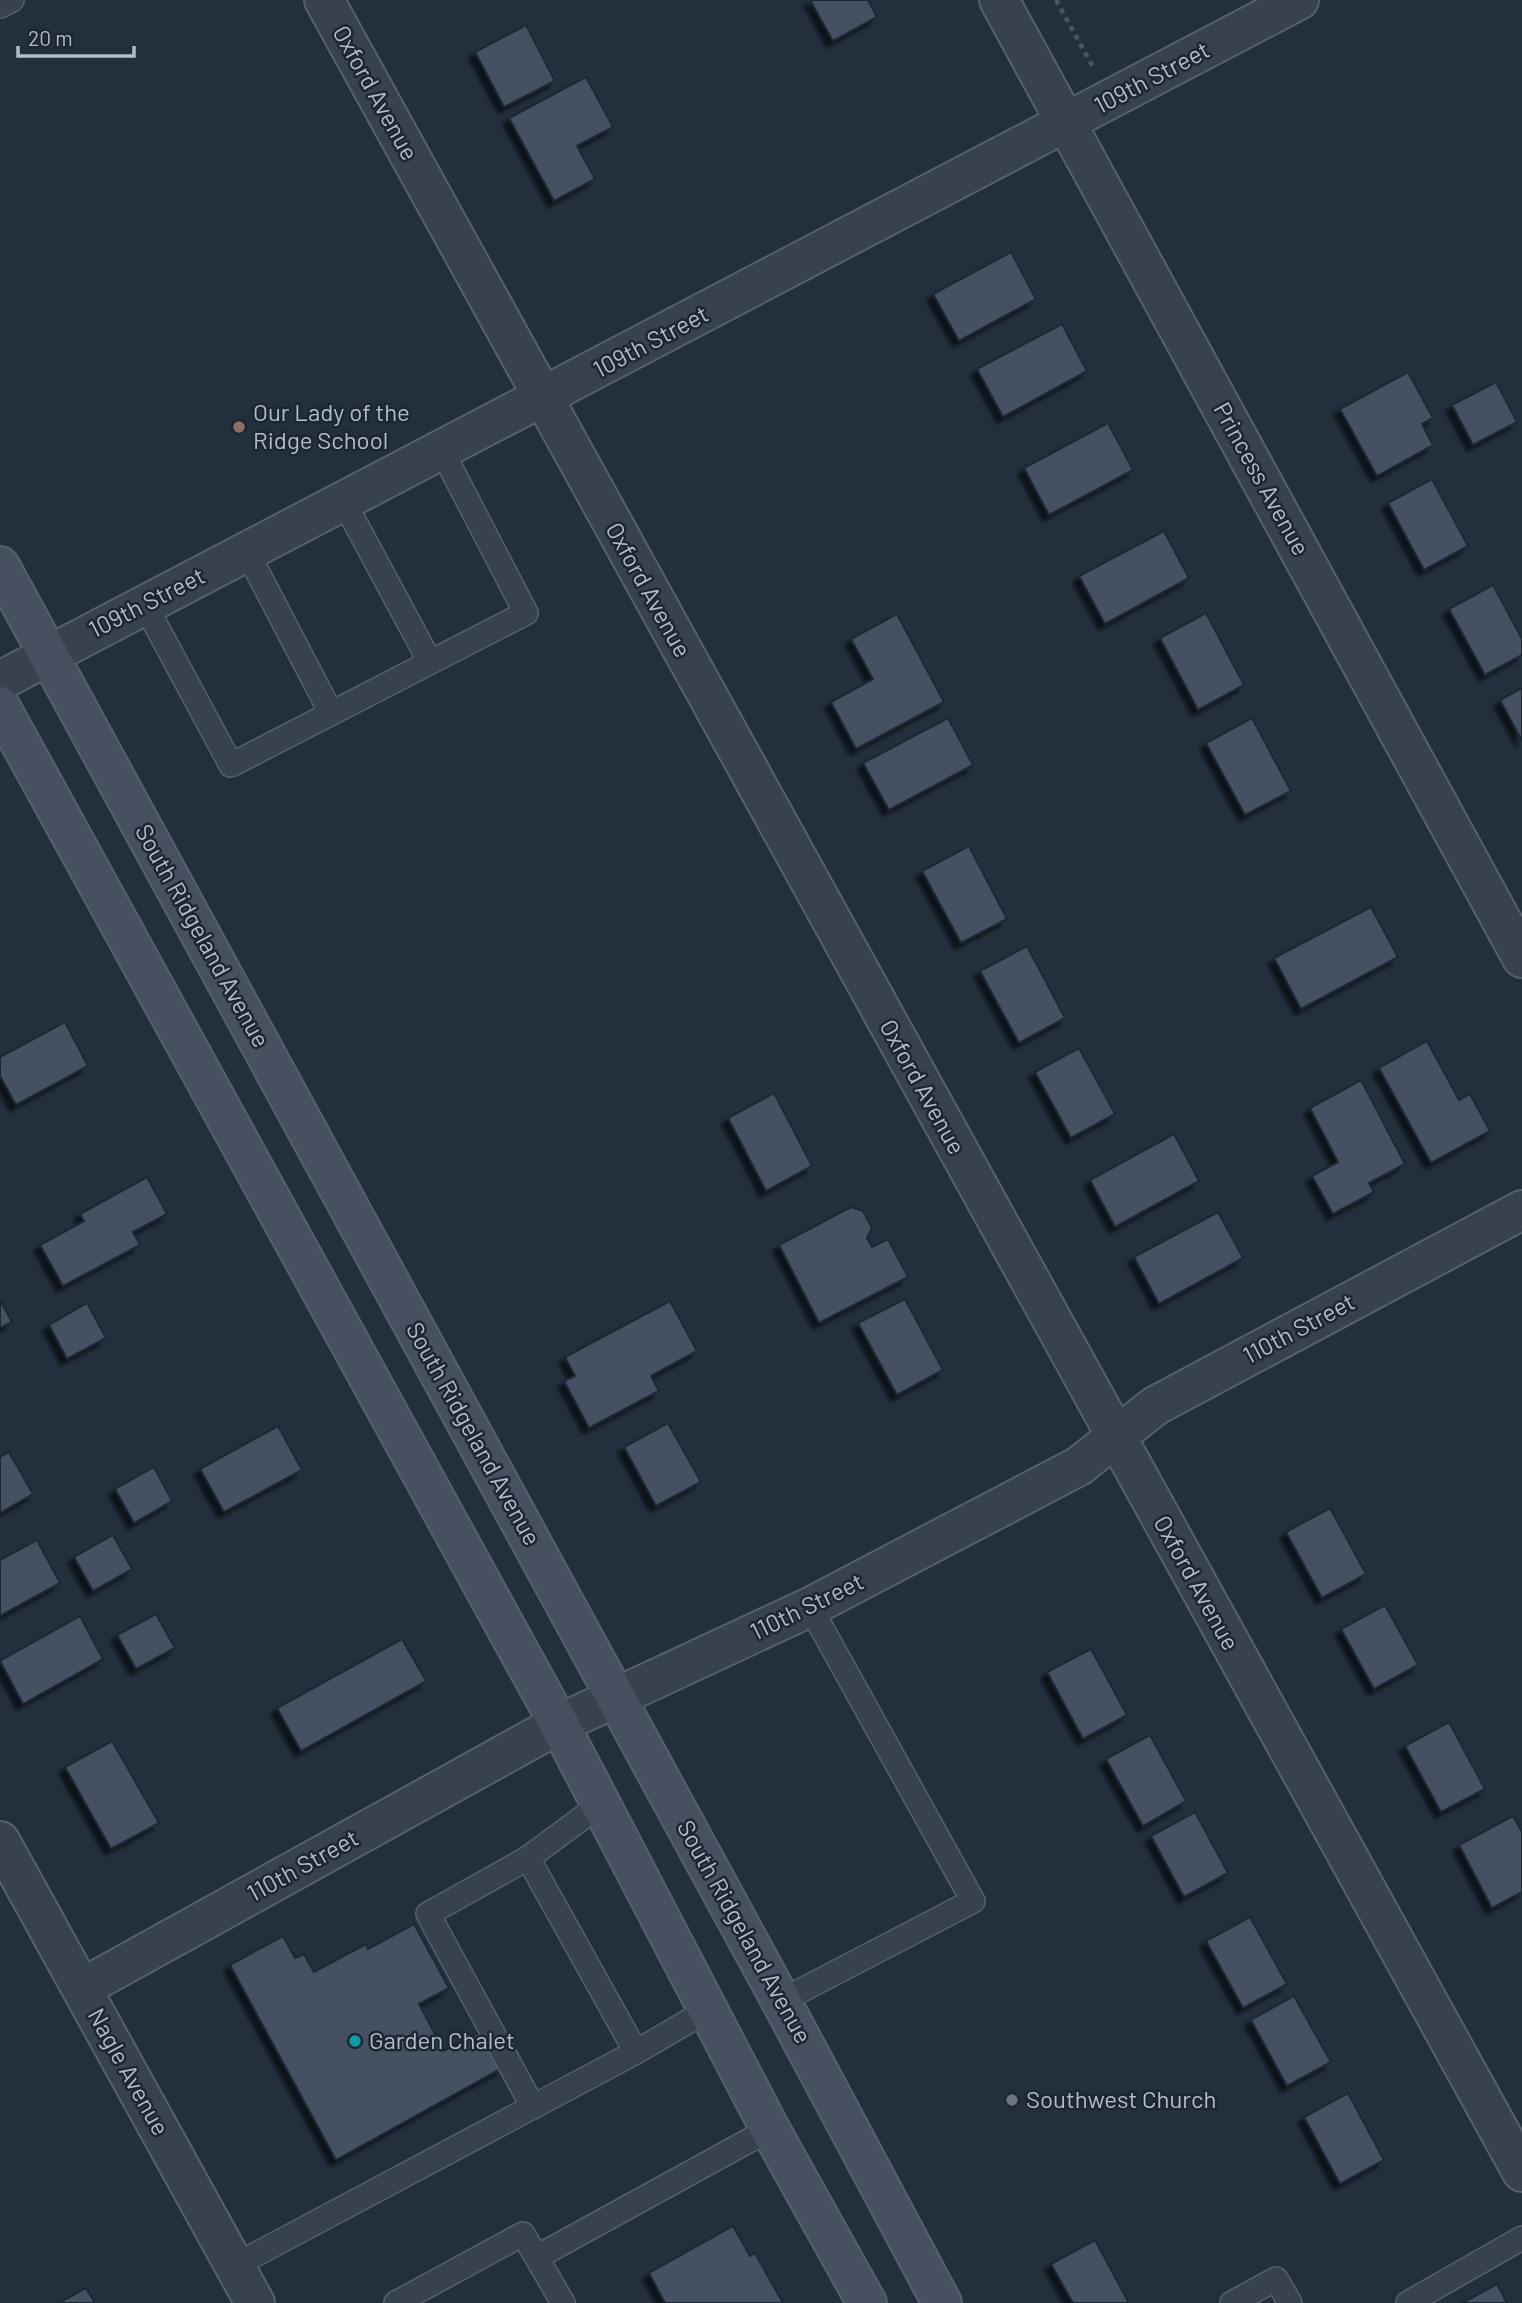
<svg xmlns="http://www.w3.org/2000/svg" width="1522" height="2303" viewBox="0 0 1522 2303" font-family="Barlow,sans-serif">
<defs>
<filter id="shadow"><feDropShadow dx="-6" dy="6" stdDeviation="2" flood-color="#0009"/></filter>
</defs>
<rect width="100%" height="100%" fill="#242f3e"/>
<!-- building -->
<g fill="#455162" stroke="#1f2835" stroke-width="2" filter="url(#shadow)">
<polygon points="810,0 868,0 877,17 833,41"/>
<polygon points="526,25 555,81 504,107 475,52"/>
<polygon points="586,77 613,127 577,146 595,179 554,201 509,118"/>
<polygon points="1011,252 1036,299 959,341 933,294"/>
<polygon points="1062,324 1087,371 1003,417 977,369"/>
<polygon points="1408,372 1433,418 1422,424 1433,445 1377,476 1340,409"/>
<polygon points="1496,382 1517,422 1473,445 1452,405"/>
<polygon points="1108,423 1133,470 1049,515 1024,468"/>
<polygon points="1432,479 1468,546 1424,570 1388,503"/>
<polygon points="1164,531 1189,578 1105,624 1079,576"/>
<polygon points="1493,585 1522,639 1522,655 1485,675 1449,609"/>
<polygon points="1206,613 1244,685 1198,710 1160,638"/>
<polygon points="897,614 944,702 856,749 831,702 873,679 851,639"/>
<polygon points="1522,688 1522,741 1500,700"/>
<polygon points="948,718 973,765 889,810 863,763"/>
<polygon points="1252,718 1291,791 1245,815 1206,743"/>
<polygon points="969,846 1007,919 961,943 922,871"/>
<polygon points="1371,907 1398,957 1301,1009 1274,958"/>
<polygon points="1027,946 1065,1018 1019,1043 980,971"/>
<polygon points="65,1022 88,1066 16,1105 0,1076 0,1057"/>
<polygon points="1427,1041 1459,1100 1470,1094 1490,1131 1431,1163 1379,1068"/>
<polygon points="1079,1048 1115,1114 1071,1138 1035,1072"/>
<polygon points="1361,1080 1405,1164 1369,1183 1374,1192 1333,1214 1312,1176 1338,1162 1310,1108"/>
<polygon points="774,1093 812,1166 766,1191 728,1118"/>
<polygon points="1174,1134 1199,1181 1115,1227 1090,1180"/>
<polygon points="147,1177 167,1214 133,1232 140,1245 63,1286 40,1245 84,1221 80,1214"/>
<polygon points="851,1207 863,1211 872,1228 867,1238 872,1247 888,1239 908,1277 819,1323 779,1245"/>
<polygon points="1218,1212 1243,1258 1159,1304 1134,1257"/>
<polygon points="905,1299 943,1370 897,1395 858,1323"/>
<polygon points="0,1300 12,1322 0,1328"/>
<polygon points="670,1301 697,1351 651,1376 659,1391 589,1428 564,1381 575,1376 565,1357"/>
<polygon points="87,1303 106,1338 67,1359 49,1325"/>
<polygon points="668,1423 701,1482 656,1506 624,1447"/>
<polygon points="278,1426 302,1470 224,1512 200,1469"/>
<polygon points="9,1452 33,1494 0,1513 0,1457"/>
<polygon points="154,1467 172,1501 134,1523 115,1489"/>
<polygon points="1330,1508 1366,1574 1322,1598 1286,1532"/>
<polygon points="113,1535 132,1569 93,1591 74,1557"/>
<polygon points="37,1540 60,1583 0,1616 0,1560"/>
<polygon points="1385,1605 1418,1665 1374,1689 1341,1629"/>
<polygon points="156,1614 175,1648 136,1669 117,1635"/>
<polygon points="80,1616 103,1659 23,1704 0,1661"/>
<polygon points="402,1639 426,1681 301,1751 277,1708"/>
<polygon points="1091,1649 1127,1715 1083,1739 1047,1672"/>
<polygon points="1449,1722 1485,1789 1441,1812 1405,1746"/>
<polygon points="1150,1735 1186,1801 1143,1826 1106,1759"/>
<polygon points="112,1741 159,1823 111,1849 65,1767"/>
<polygon points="1195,1812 1228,1873 1184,1897 1151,1836"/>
<polygon points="1513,1816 1522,1832 1522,1892 1492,1908 1459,1845"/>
<polygon points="1250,1917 1287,1984 1243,2008 1206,1941"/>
<polygon points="414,1924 449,1988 419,2004 444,2051 482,2031 502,2068 336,2160 230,1965 283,1936 295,1958 304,1954 314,1972 366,1944 368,1949"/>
<polygon points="1294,1996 1331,2062 1287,2086 1251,2020"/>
<polygon points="1348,2093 1384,2160 1340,2184 1304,2117"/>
<polygon points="733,2226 750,2256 755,2253 783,2303 665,2303 649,2273"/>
<polygon points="1095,2240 1129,2303 1073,2303 1051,2264"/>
<polygon points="1497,2284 1507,2303 1462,2303"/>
<polygon points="86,2288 95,2303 59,2303"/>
</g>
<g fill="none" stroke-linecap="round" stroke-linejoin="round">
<!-- lane casing -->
<g stroke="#565f6c" stroke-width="26">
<g id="lane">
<polyline points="0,6 12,0"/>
<polyline points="344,502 430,662"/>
<polyline points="247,552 331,713"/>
<polyline points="145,605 231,765 526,613 442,451"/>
<polyline points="528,1858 636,2052"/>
<polyline points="781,2001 973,1901 810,1607"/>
<polyline points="533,2107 428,1914 528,1858 601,1804"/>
<polyline points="537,2257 770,2129"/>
<polyline points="234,2266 636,2052 708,2010"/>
<polyline points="396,2303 523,2234 563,2303"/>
<polyline points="1232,2303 1276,2279 1290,2303"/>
<polyline points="1408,2303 1522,2238"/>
</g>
</g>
<!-- street casing -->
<g stroke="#565f6c" stroke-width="42">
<g id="street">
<polyline points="324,0 1522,2172"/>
<polyline points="999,0 1522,958"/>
<polyline points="0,681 1299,0"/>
<polyline points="0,1841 255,2303"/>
<polyline points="82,1988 559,1724 810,1607 1079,1466 1155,1406 1522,1210"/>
</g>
</g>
<!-- secondary casing -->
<g stroke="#565f6c" stroke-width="42">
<g id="secondary">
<polyline points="0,566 781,2001 942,2303"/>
<polyline points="0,706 559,1724 770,2129 867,2303"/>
</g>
</g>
<!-- path -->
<polyline stroke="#44595c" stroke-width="4.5" stroke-dasharray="5 5" stroke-linecap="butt" points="1056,0 1093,67"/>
<!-- lane -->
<use href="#lane" stroke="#38414e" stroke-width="23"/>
<!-- street -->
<use href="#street" stroke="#38414e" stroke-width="38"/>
<!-- secondary -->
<use href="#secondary" stroke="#465061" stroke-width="38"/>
</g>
<!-- markers -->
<circle fill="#8d6e63" stroke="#1d2633" stroke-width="2.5" cx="239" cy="427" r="7"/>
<circle fill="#0f9aa8" stroke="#1d2633" stroke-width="2.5" cx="355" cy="2041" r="7"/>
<circle fill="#6b7280" stroke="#1d2633" stroke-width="2.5" cx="1012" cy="2100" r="7"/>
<g text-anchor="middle" stroke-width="5" stroke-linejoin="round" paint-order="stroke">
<!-- street labels -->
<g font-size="24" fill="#b4bcc9" stroke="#1d2633">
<text transform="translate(1152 78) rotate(-28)" y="8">109th Street</text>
<text transform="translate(375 93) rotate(61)" y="8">Oxford Avenue</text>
<text transform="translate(651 342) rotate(-28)" y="8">109th Street</text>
<text transform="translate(1261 479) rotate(61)" y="8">Princess Avenue</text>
<text transform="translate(648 590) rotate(61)" y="8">Oxford Avenue</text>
<text transform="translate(147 603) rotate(-27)" y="8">109th Street</text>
<text transform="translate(202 936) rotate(61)" y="8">South Ridgeland Avenue</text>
<text transform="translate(922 1087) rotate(61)" y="8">Oxford Avenue</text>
<text transform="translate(1299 1329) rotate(-28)" y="8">110th Street</text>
<text transform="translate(473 1434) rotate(61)" y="8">South Ridgeland Avenue</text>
<text transform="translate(1196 1583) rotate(61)" y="8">Oxford Avenue</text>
<text transform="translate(807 1607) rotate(-26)" y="8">110th Street</text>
<text transform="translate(303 1866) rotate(-29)" y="8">110th Street</text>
<text transform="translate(744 1932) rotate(61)" y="8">South Ridgeland Avenue</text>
<text transform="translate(128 2072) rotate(61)" y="8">Nagle Avenue</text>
</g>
<!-- poi labels -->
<g font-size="24" fill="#b4bcc9" stroke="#1d2633" text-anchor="start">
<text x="253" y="421">Our Lady of the<tspan x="253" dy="28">Ridge School</tspan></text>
<text x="369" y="2049">Garden Chalet</text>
<text x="1026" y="2108">Southwest Church</text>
</g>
</g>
<!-- scale -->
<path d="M18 46v10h116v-10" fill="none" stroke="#b4bcc9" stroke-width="3.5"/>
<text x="28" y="46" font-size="21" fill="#b4bcc9" stroke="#1d2633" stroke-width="5" paint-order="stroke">20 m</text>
</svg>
